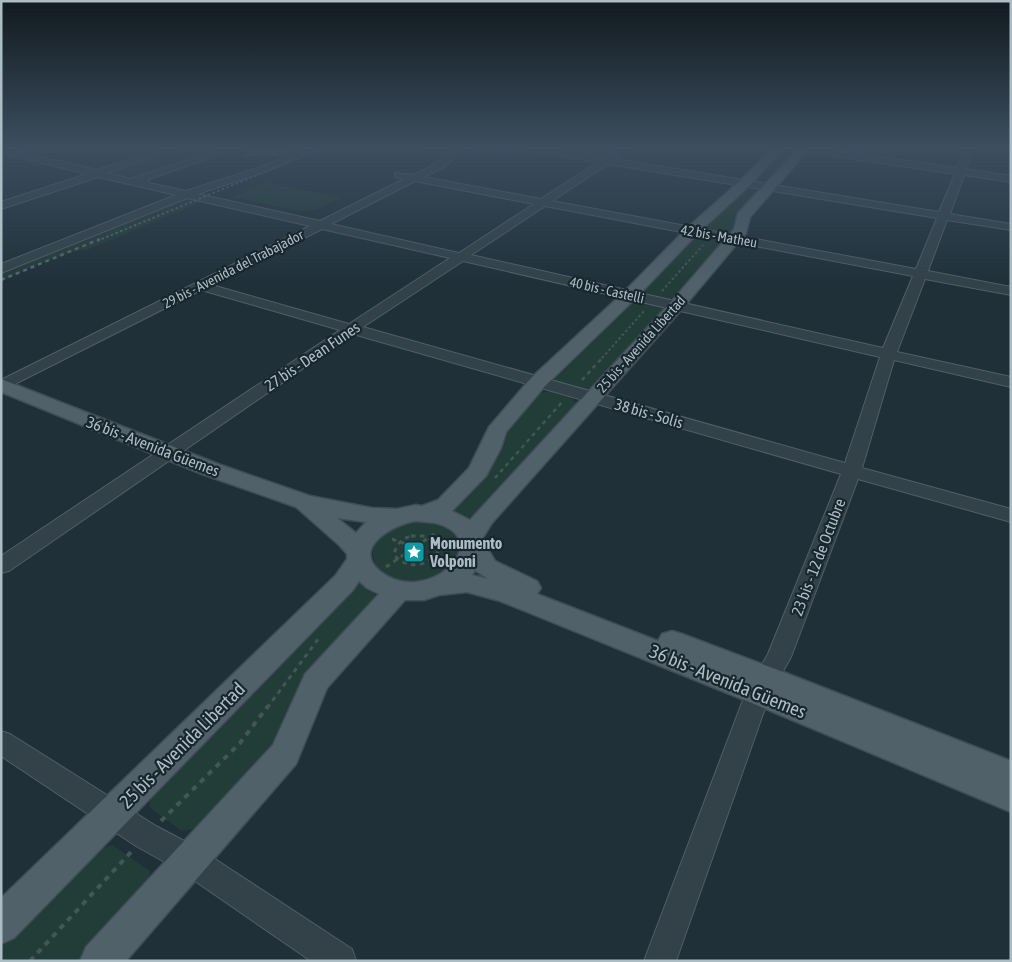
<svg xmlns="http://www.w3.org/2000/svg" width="1012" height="962" viewBox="0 0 1012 962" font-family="'Asap Condensed',sans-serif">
<rect width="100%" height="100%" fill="#1f3039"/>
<!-- green -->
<g fill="#223c38">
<polygon points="176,149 220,149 134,179 106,173"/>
<polygon points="785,149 798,150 766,184 752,182"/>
<polygon points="267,182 341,198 315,210 298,211 232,197"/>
<path d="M 748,187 L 761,190 L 738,211 C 735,220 739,229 728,234 L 704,229 L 704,227 Z"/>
<path d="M 186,198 L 201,202 L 87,250 C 74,247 16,275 1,281 L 1,273 Z"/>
<polygon points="696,235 724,240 671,299 641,292"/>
<polygon points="635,301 666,308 589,390 554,380"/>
<path d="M 551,391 C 561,394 573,395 577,405 L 476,515 C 466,519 455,520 451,508 L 507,429 L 536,394 Z"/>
<path d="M 413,522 C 435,522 456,526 462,549 C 459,555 456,565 451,569 C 448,572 442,574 437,576 C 383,602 337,539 413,522 Z"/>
<polygon points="359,583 372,591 377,598 272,748 199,828 182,831 150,808 150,795 348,587"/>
<polygon points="112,845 150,871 148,888 82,961 1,961 1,944 91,852"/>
</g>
<!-- building -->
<polygon fill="#475b65" stroke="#1a2830" points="251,149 289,149 294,151 278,157 264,155 243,158 243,155"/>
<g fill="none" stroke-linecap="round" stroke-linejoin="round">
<!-- minor casing -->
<g stroke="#505f67" stroke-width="2">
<g id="minor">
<path d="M 1,149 L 9,149 L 97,170 L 161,149 L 174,149 L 108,173 L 130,179 L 222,149 L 236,149 L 149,179 L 149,183 L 186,191 L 261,167 L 305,149 L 317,149 L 267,171 L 198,194 L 320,221 L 404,179 L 395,177 L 395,173 C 401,172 408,176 414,174 C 434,169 447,149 467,149 L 445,166 L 424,177 L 541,199 L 598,162 L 536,152 L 532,149 L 553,149 L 605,157 L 618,149 L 628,149 L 615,159 L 939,212 L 955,174 L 809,152 L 805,149 L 828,149 L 957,168 L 963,149 L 972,149 L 966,169 L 1011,176 L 1011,182 L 964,175 L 950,214 L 1011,224 L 1011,230 L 947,220 L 928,271 L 1011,287 L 1011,295 L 925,279 L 897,352 L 1011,377 L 1011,387 L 894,360 L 862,468 L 1011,509 L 1011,522 L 858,479 L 791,657 L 770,694 L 676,961 L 644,961 L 746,692 L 768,654 L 841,474 L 353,334 L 9,571 L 1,573 L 1,556 L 340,330 L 201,290 L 1,391 L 1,380 L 310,226 L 187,198 L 1,273 L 1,264 L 176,195 L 98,177 L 1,209 L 1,202 L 87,174 L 1,153 ZM 608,164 L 937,218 L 916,269 L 552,201 ZM 415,181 L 534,204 L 459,253 L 331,224 ZM 545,206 L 913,276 L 883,348 L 471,255 ZM 322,229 L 450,258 L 349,324 L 212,285 ZM 463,261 L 880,357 L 845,463 L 363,327 Z"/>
<polygon points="431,149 449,149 451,151 446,154"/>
<polygon points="1,731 10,734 156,826 201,850 352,949 356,961 311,961 179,870 136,846 1,756"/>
</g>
</g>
<!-- major casing -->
<g stroke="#3f4d56" stroke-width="3">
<path id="major" d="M 772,149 L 783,149 L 749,186 L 697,234 L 636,298 L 545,386 L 506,432 L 501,448 L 486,476 L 452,511 L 470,520 L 671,302 L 734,229 L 738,213 L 798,149 L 809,149 L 750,217 L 746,233 L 683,308 L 492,523 L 482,539 L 495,561 L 537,581 L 541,588 L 537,594 L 658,641 L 662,634 L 672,631 L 682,634 L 778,670 L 1011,761 L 1011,812 L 747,701 L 500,601 L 467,592 L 439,595 L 424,600 L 405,600 L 327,688 L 296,764 L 126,961 L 80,961 L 86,947 L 273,745 L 305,674 L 379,594 L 367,588 L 359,581 L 353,590 L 14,938 L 1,944 L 1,898 L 335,576 L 347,559 L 347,554 L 339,545 L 296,507 L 202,474 L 1,392 L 1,379 L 218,464 L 310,496 L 372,508 L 397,509 L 416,505 L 422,506 L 438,500 L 469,468 L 489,427 L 531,378 L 624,292 L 687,228 L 741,180 ZM 337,518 L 366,522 L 356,533 ZM 416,521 C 423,522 432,522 439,524 C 495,542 427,607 381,572 C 350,548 394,524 416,521 ZM 475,570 L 488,579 L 472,575 Z"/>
</g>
<!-- path-far3 -->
<g stroke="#415855" stroke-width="2" stroke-dasharray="2.5 2.5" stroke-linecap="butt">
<polyline points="662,291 703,245"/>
<polyline points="602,358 645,310"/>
</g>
<!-- path-far2 -->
<g stroke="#415855" stroke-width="2.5" stroke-dasharray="4 4" stroke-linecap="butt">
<polyline points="582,380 603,357"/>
<polyline points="495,478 563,401"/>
</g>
<!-- path-far1 -->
<g stroke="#415855" stroke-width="3" stroke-dasharray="4.5 4.5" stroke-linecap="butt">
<path d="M 411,536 L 425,536 L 436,543 L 438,552 C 426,567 408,570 394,555 C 396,545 401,539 411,536 Z"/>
<polyline points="392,539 414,547"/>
<polyline points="386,567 437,532"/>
<polyline points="267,708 319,638"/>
</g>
<!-- path -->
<g stroke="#415855" stroke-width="4" stroke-dasharray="5.5 5.5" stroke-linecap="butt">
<polyline points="161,821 240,743 268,706"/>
<polyline points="30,961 131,852"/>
</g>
<!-- minor -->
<use href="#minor" fill="#334249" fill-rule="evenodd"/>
<!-- major -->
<use href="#major" fill="#51616a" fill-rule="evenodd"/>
<!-- rail-far1 -->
<polyline stroke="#556771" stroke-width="2" stroke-dasharray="2.5 2.5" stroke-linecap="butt" points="97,241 320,149"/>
<!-- rail -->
<polyline stroke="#556771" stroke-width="2.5" stroke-dasharray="4 4" stroke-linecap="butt" points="1,280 100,239"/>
</g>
<!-- sky -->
<linearGradient id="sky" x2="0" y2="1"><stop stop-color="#111a1f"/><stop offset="0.52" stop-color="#3c4e5f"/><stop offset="1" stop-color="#3c4e5f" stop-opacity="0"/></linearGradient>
<rect width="1012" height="284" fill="url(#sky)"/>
<!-- icons -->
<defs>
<g id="sight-square" transform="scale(1.125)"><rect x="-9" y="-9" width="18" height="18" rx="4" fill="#0f9aa8" stroke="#19262e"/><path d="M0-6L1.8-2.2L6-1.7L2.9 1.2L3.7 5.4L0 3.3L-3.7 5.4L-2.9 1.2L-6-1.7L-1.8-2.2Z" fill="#fff"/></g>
</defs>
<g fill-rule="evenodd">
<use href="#sight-square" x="414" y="552"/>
</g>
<g text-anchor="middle" stroke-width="4.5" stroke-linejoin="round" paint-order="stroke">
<!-- far-street labels -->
<g font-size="14" fill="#adbdc6" stroke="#19262e">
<text transform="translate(719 236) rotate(10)" y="5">42 bis - Matheu</text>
<text transform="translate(233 269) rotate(-27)" y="5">29 bis - Avenida del Trabajador</text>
<text transform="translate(607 290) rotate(13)" y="5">40 bis - Castelli</text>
<text transform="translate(641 344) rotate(-48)" y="5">25 bis - Avenida Libertad</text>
</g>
<!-- street labels -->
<g font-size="16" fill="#adbdc6" stroke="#19262e">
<text transform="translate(312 356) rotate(-34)" y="6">27 bis - Dean Funes</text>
<text transform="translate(649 413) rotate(16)" y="6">38 bis - Solís</text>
<text transform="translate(153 446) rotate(21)" y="6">36 bis - Avenida Güemes</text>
<text transform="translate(818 557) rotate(-69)" y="6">23 bis - 12 de Octubre</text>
</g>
<!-- poi labels -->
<g font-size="16" font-weight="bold" fill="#adbdc6" stroke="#19262e" text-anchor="start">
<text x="430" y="549">Monumento<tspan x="430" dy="18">Volponi</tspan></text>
</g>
<!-- near-street labels -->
<g font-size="19" fill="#adbdc6" stroke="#19262e">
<text transform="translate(728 681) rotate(22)" y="7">36 bis - Avenida Güemes</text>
<text transform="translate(182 745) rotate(-45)" y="7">25 bis - Avenida Libertad</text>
</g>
</g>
<!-- border -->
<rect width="1012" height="962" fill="none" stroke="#adbdc6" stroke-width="5"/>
</svg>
